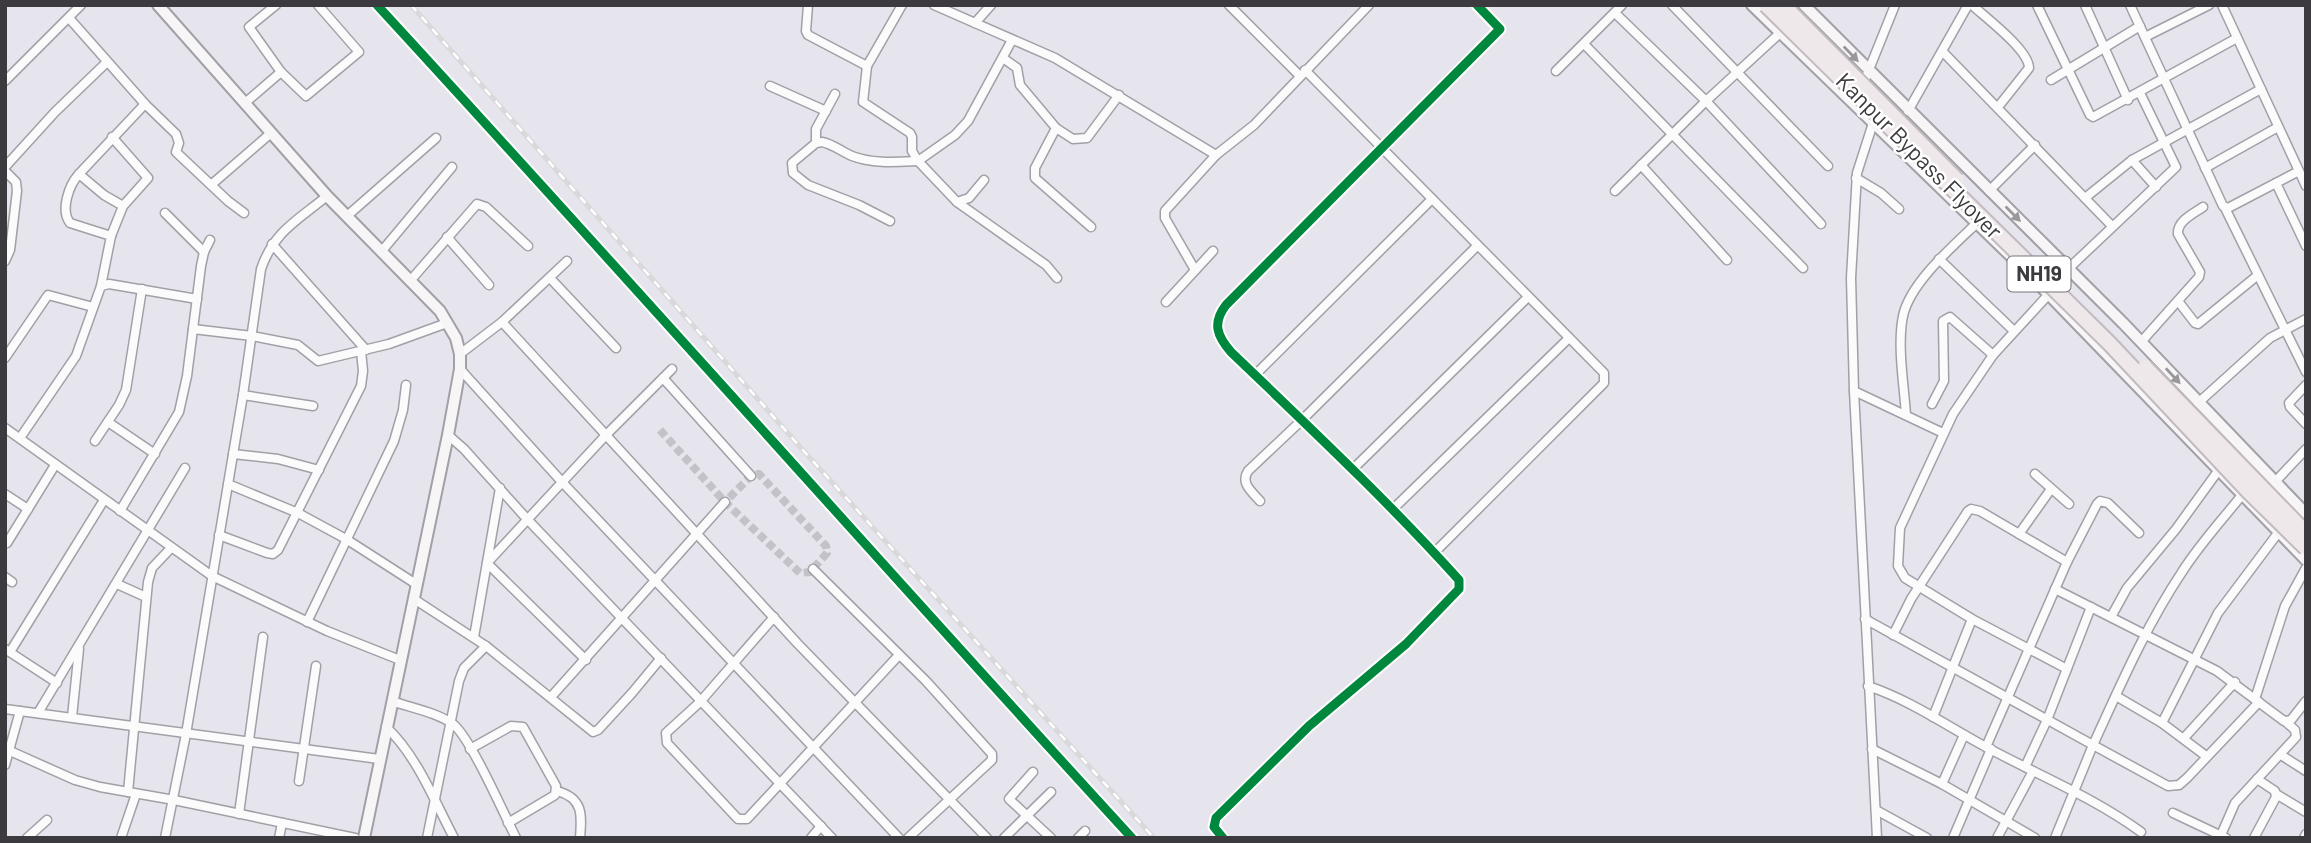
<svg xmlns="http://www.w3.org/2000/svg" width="2311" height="843" viewBox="0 0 2311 843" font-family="Barlow,sans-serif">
<rect width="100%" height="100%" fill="#e6e4ec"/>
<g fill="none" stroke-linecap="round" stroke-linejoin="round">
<!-- street-tunnel -->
<polyline stroke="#c4c2c9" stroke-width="8" stroke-dasharray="8 4" stroke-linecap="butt" points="660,430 725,502 800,573 810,572 827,553 826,546 759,474 751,476 725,502"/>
<!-- street casing -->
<g stroke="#a1a0a6" stroke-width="11">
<g id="street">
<polyline points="276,5 249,27 281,72 306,96 359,52 318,5"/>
<path d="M 377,5 C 631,281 879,562 1132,838"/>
<polyline points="808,5 806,31 808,35 867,66 902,5"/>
<polyline points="934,5 1055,58 1216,155 1254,125 1369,5"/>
<polyline points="1229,5 1300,76"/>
<polyline points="1672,5 1828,166"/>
<path d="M 1972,5 C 1986,18 2029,50 2029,68 L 1998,107"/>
<polyline points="2037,5 2090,115 2093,117 2237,38"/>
<polyline points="2085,5 2128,100"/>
<polyline points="2130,5 2223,206 2228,208 2299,171"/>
<polyline points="2222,5 2306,186"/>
<polyline points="1615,13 1706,101 1821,224"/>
<polyline points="69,18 145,104 176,134 179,143 176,152 228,201 244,213"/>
<polyline points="975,23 991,5"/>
<polyline points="2145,37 2209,5"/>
<polyline points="1584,44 1803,268"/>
<polyline points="1943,52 2112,226"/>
<polyline points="1003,58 1017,68 1020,85 1056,128 1035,168 1035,178 1091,227"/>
<polyline points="867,66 863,102 910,133 912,137 912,151 918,161"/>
<polyline points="1305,70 1604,373 1604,383 1434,553"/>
<polyline points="1556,71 1622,5"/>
<polyline points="2051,80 2140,26"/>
<polyline points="5,81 81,5"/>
<polyline points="770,86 826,111"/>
<polyline points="1862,87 1895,5"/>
<polyline points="245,103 281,72"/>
<polyline points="1908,111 1968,5"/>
<polyline points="1874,120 1857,173 1851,278 1854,391 1877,838"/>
<polyline points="1056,128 1073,139 1087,138 1119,95"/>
<polyline points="112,137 148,178 123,206"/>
<polyline points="816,143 816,129 835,94"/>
<polyline points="2132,160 2156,187"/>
<polyline points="1641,165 1727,260"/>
<polyline points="5,167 55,112 107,62"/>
<polyline points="2205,168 2278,127"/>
<polyline points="5,171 16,182 17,191 10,250 5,261"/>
<polyline points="79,174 104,195 123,206 111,236"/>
<polyline points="1856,178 1881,193 1899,209"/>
<polyline points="984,180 969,198 957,202 918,161 955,135 968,121 1012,40"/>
<polyline points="2276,183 2306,246"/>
<polyline points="211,185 271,133"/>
<polyline points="1615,191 1706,101 1780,33"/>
<polyline points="1989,191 2035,145"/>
<polyline points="2085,198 2132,160 2261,89"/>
<polyline points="957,202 1046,265 1057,278"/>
<polyline points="2225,208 2306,372"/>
<polyline points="165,213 204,252"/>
<polyline points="347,216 436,138"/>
<path d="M 890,221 L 859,205 L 808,185 L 793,173 L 792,163 L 816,143 L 822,142 C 833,144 842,152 852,156 C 873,164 896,162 918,161"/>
<polyline points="447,237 489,285"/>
<polyline points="272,244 366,350"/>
<polyline points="381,252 452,167"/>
<polyline points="1939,259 2014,331"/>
<polyline points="2068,269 2176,167 2140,93"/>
<polyline points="1195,270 1165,218 1165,211 1216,155"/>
<polyline points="550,278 616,348"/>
<polyline points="410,281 477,204 486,207 528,246"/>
<path d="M 101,286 L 111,236 L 70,223 C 60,210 69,185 79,174 L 145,104"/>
<polyline points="2049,294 1993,355 1953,414 1900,528 1898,566 1905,578 1972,619 2067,669"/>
<polyline points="2178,301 2195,323 2198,324 2258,275"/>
<polyline points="1166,302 1213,251"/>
<polyline points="502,322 798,644 987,838"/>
<polyline points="193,329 252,336 298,345 318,361 389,344 447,323"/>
<path d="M 2141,342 L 2199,277 L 2200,272 L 2178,234 C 2177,221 2193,214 2203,207"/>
<polyline points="460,354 502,322 567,261"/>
<polyline points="5,358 48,295 93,307"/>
<polyline points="460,369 562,482 899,838"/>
<polyline points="1255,375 1432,199"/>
<polyline points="663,378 751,476"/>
<polyline points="2306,385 2289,403 2290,407 2306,424"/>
<polyline points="1854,391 1943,433"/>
<polyline points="243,395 313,406"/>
<polyline points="2198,403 2270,338 2306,319"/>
<polyline points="1932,404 1944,381 1943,321 1950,317 1993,355"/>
<path d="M 1906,415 C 1904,385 1897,345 1903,316 C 1910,283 1953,246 1977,223"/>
<polyline points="108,422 155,454"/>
<polyline points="5,428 212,576 327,631 400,660"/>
<polyline points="448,435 464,449 527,519 832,838"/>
<polyline points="20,438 76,356 101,286 109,284 197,299"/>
<polyline points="95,441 119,405 126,390 142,289"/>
<polyline points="233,454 278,459 319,470"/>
<polyline points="1352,470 1528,297"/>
<polyline points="2035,474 2069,504"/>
<polyline points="2274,483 2306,449"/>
<polyline points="228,484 298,513 346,539 416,584"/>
<polyline points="5,494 28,509"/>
<path d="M 2242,495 C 2222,520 2199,545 2182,572 C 2146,626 2120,686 2093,745 L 2168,786 L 2179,785 L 2187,778 L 2259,702"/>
<path d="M 1260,501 C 1252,492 1240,483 1248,471 L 1302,420 L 1477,246"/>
<polyline points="1392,510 1569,338"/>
<polyline points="120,511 179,412 187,376 201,266 204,252 210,240"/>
<polyline points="2019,534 2051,489"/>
<polyline points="219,535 267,553 273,554 278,550 361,386 363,371 361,351"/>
<polyline points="7,543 55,465"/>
<polyline points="813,569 926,681 992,754 992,760 908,838"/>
<polyline points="5,577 12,582"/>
<polyline points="117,584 146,597"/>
<polyline points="2055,589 2217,671 2284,721 2291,720 2306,701"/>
<polyline points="414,599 486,646 593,732 598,730 632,693 661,658"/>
<polyline points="774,617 700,702 666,733 667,743 738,819 747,819 899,655"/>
<polyline points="2111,617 2127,588 2176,529 2218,471"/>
<polyline points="1865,619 2093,745 2055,838"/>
<polyline points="307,622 394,441 403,410 406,385"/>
<polyline points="1893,635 1911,599 1968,511 1971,509 1980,511 2067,562"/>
<polyline points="474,637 500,488"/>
<polyline points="5,649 57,683"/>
<polyline points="10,652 104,500"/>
<polyline points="586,660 487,563 606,435 672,369"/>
<path d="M 1868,686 C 1910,700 1947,726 1986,747 C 2038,775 2093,797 2141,832"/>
<polyline points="2116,696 2162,723 2206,756"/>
<polyline points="551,697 725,502"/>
<polyline points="2255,699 2285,606 2306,568"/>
<path d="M 392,701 C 411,708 436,712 453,724 C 470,737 504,814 516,838"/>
<polyline points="5,709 379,759"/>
<polyline points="38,713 185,468"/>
<polyline points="72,717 79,649"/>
<polyline points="1933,717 1972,619"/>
<polyline points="2162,723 2218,613 2278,533"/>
<path d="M 386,727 C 416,754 435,802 454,838"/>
<polyline points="2184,738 2235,682"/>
<polyline points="1986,747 2067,562 2097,504 2100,501 2108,503 2139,533"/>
<polyline points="470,749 511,726 523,727 556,786 555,795 508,823"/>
<polyline points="1872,749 1942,784 2035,838"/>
<polyline points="10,751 75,780 100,787 174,800 355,838"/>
<polyline points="2281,755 2306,771"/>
<polyline points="5,765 20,711"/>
<polyline points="2025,767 2047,720 2091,607"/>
<polyline points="1033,772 1009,799 1051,838"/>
<polyline points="299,781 316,666"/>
<polyline points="1942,784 1964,735"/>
<path d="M 557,791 C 583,798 582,814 580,838"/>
<polyline points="128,792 148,582 152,568 171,548"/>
<polyline points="2276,794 2306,812"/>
<polyline points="1876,810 1927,838"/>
<polyline points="2173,813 2226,838"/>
<polyline points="239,814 263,637"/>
<polyline points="2221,835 2235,803 2296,737 2295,730 2286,722"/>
<polyline points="27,838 47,820"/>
<polyline points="121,838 136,794"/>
<path d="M 165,838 L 186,734 L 243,395 L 261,269 C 274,231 298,220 327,196"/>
<polyline points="279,838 282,823"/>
<polyline points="427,838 459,681 464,668 486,646"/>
<polyline points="811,838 821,826"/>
<polyline points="1004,838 1051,792"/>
<polyline points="1078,838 1085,831"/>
<path d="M 1223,838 L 1214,827 L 1216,818 L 1309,726 L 1406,644 L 1459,589 L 1459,580 C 1387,500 1308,426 1231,352 C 1217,336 1212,323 1226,305 L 1500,29 L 1477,5"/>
<polyline points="1953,838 1991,749"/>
<polyline points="1997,838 2033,771"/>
<polyline points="2254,838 2276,797 2275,791 2257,779"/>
<polyline points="2304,838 2306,834"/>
</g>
</g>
<!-- secondary casing -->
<g stroke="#a1a0a6" stroke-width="14">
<g id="secondary">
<polyline points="158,5 327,196 440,311 456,338 460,354 460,369 448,435 364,838"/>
<polyline points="1752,5 2014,259"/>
<polyline points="1804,5 2123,323 2306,514"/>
<polyline points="2030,275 2306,560"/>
</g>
</g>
<!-- street -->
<use href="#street" stroke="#fbfbfc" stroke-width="8"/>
<!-- secondary -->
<use href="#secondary" stroke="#f8f5f7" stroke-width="10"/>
<!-- rail casing -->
<g stroke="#d9d8db" stroke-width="5">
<polyline id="rail" points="411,5 801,448 1154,838"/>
</g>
<!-- rail -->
<use href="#rail" stroke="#fff" stroke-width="2.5" stroke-dasharray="8" stroke-linecap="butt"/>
<!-- highway-bridge casing -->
<g stroke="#c2babf" stroke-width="18" stroke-linecap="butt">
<g id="highway-bridge">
<polyline points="1766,5 2110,344 2248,491 2306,548"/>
<polyline points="1783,5 1957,180"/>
<polyline points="2145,367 2306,533"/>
</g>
</g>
<!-- highway-bridge -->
<use href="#highway-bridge" stroke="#efe8eb" stroke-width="14"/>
<!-- cycleway casing -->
<g stroke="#fff" stroke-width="13">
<g id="cycleway">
<path d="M 377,5 C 631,281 879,562 1132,838"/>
<path d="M 1223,838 L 1214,827 L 1216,818 L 1309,726 L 1406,644 L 1459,589 L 1459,580 C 1387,500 1308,426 1231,352 C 1217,336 1212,323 1226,305 L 1500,29 L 1477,5"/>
</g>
</g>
<!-- cycleway -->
<use href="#cycleway" stroke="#00873e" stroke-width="9"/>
</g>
<!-- one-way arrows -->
<defs><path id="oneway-solid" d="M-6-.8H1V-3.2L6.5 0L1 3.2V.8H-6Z" transform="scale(1.75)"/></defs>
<g fill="#9a989b">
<use href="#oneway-solid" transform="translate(1851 54) rotate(46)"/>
<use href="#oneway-solid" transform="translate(2013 214) rotate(45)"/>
<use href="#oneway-solid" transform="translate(2173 376) rotate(47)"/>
</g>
<g text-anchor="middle" stroke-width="5" stroke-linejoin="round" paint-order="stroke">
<!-- shield labels -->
<rect fill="#fff" stroke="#767579" stroke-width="2" x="2007.5" y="256.5" width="63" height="35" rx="5"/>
<g font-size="21" font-weight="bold" fill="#3c3a3f">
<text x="2039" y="281">NH19</text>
</g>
<!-- street labels -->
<g font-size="23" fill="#3c3a3f" stroke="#fff">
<text transform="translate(1919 156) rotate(45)" y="8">Kanpur Bypass Flyover</text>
</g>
</g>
<!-- border -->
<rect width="2311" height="843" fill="none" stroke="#3c3a3f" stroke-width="14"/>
</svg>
